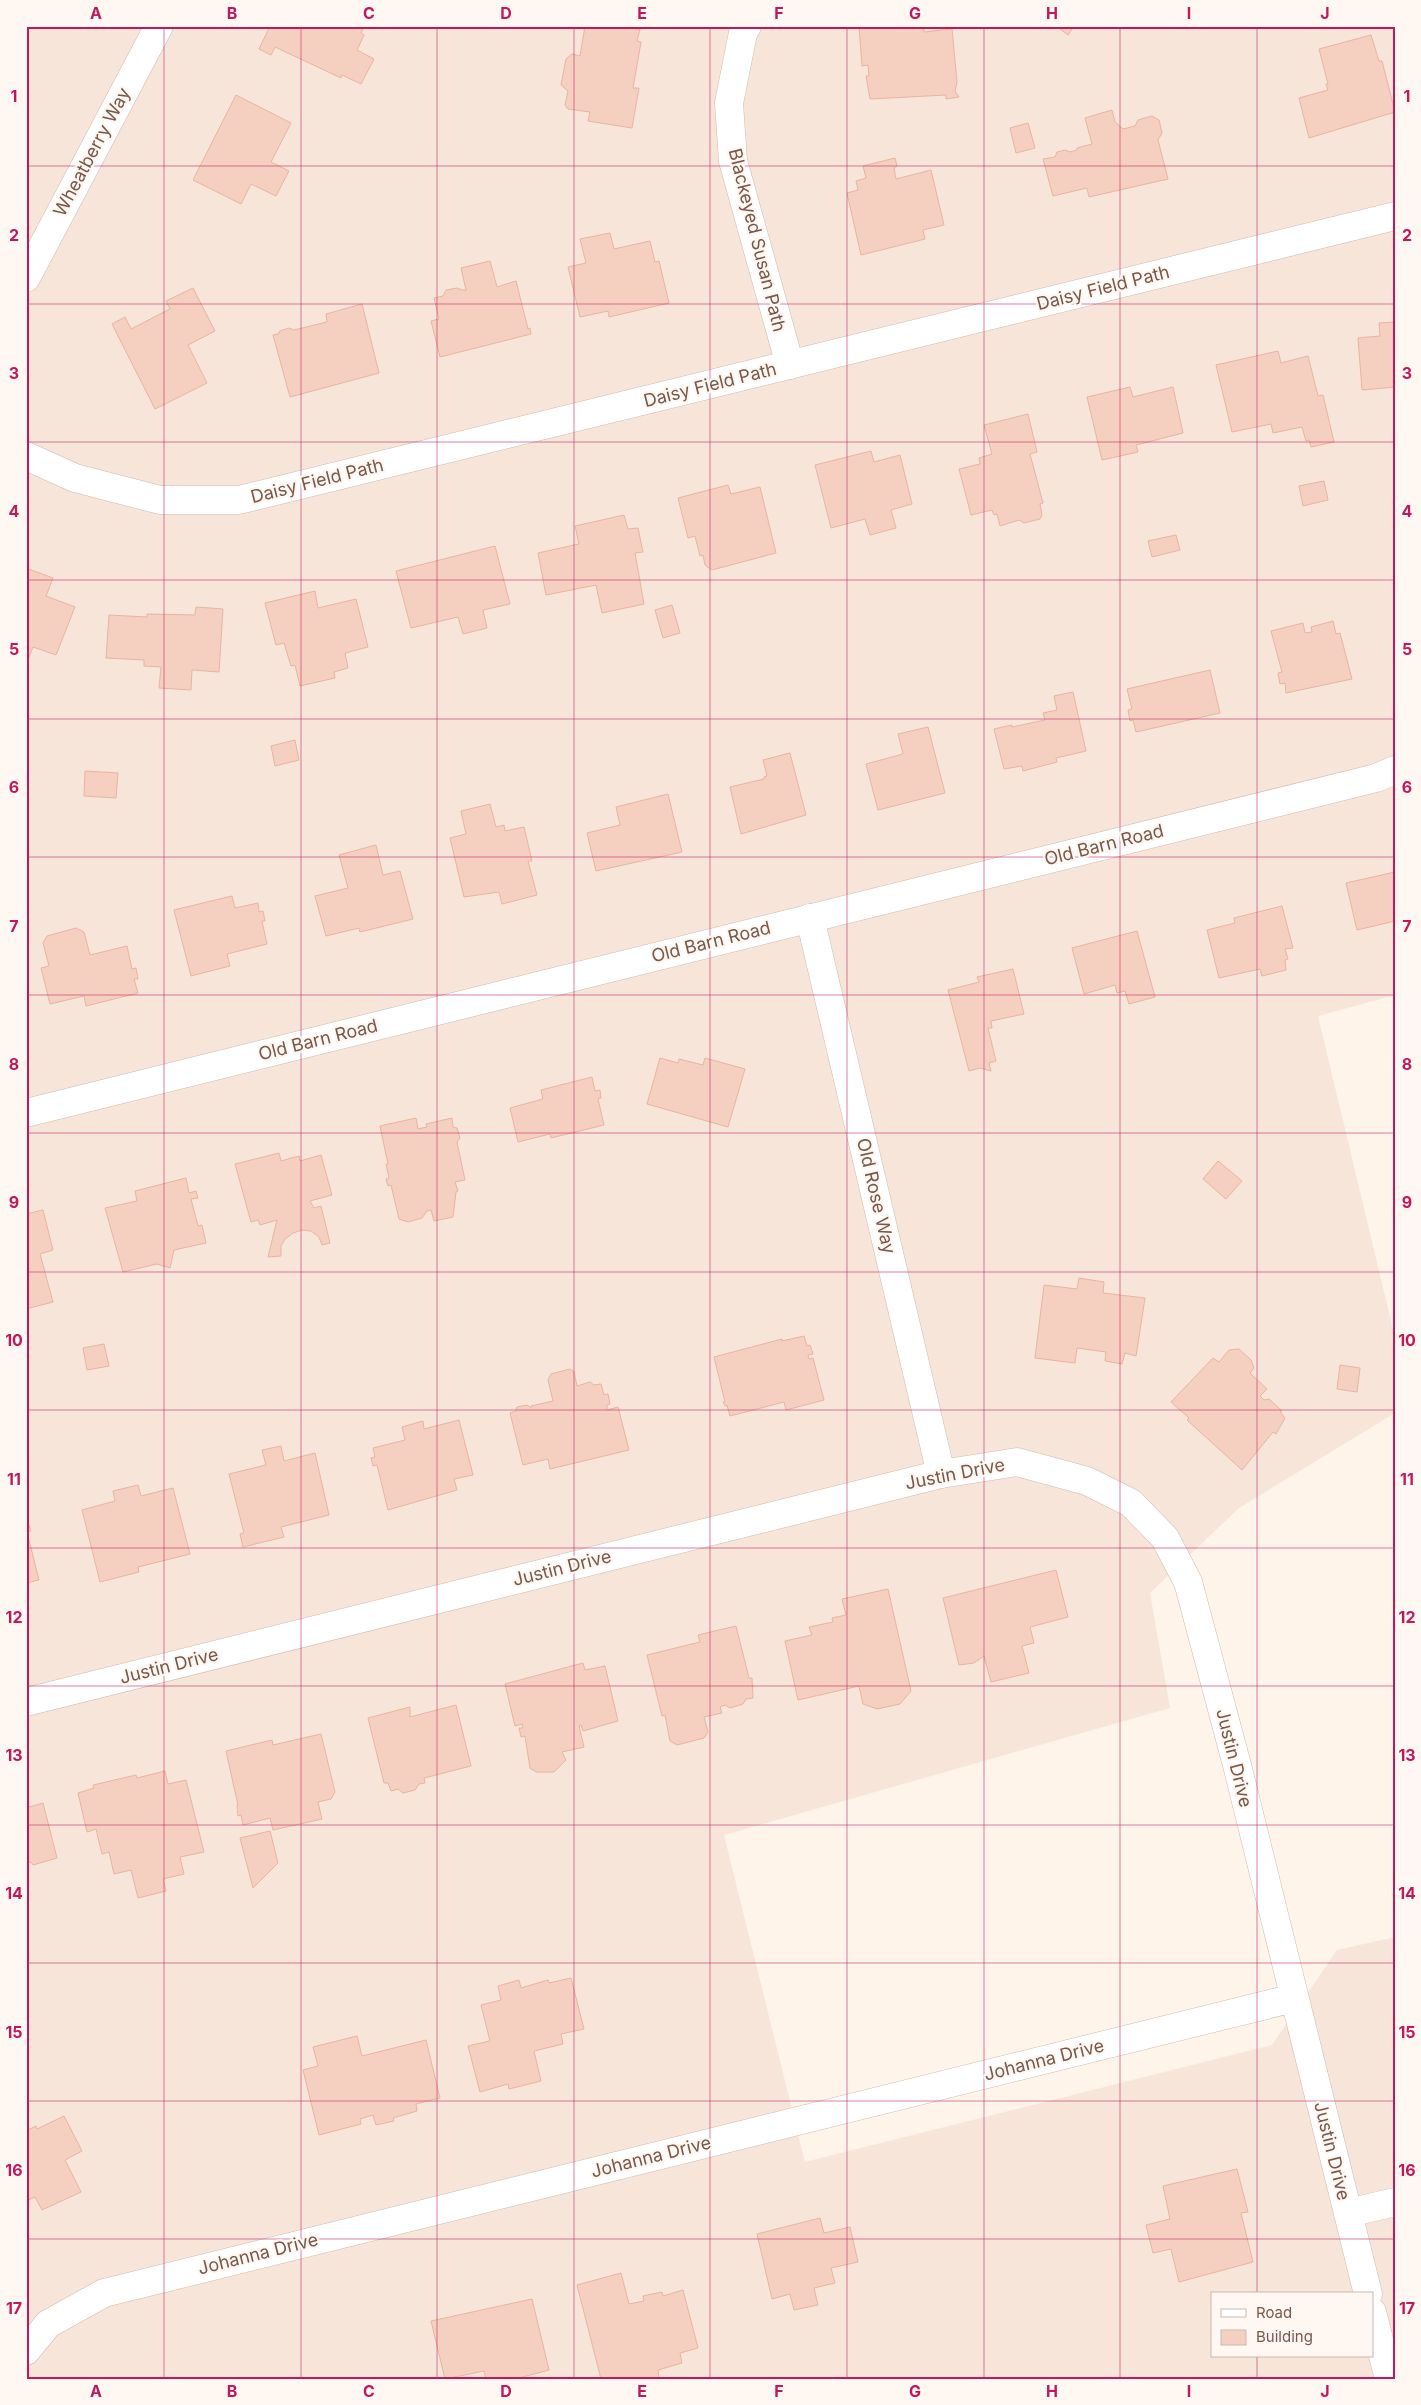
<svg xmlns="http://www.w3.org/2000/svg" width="1421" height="2405" viewBox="0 0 1421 2405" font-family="Inter,sans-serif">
<rect width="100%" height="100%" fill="#fef4ea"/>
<!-- residential -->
<path fill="#f6e5d8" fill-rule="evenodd" d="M 26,26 L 1395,26 L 1395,995 L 1318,1016 L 1395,1338 L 1395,1413 L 1239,1508 L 1150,1593 L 1170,1708 L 724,1835 L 805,2162 L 1272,2045 L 1337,1950 L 1395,1937 L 1395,2379 L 26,2379 ZM 1212,2294 L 1372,2294 L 1372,2356 L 1212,2356 Z"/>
<!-- building -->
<g fill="#f5d0c0" stroke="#e9b49f">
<polygon points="270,26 364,26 361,33 364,35 357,50 374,59 361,84 342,75 341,78 275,47 271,55 259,49"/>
<polygon points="585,26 637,26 636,29 640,29 637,41 641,42 633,88 639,88 632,128 588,121 590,112 568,109 565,105 568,91 561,85 566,59 572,54 580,56"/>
<polygon points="859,26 923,26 924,32 952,29 957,82 955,91 959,97 946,99 946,95 870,99 866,76 869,76 868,65 862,66"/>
<polygon points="1056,26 1074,26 1068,35"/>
<polygon points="1371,35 1379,61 1382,61 1395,112 1309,138 1299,98 1328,90 1326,84 1328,84 1319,49"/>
<polygon points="236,95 291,123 271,162 289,171 276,196 251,184 241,204 193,180"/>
<polygon points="1112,110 1115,122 1123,129 1135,126 1138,120 1152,116 1159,120 1162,133 1158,140 1168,179 1089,197 1087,188 1053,196 1043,159 1055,157 1057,152 1065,150 1070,152 1077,150 1077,148 1092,144 1085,118"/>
<polygon points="1028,123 1035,148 1016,153 1010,128"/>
<polygon points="895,158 897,166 894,168 896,179 931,170 944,225 923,230 925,239 861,255 847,193 858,190 856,181 866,178 863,166"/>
<polygon points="610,233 614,249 650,241 655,262 659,261 669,303 609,317 608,311 580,317 568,267 586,263 580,239"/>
<polygon points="490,261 497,287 516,281 528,329 530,328 531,334 440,357 431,321 439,319 434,298 443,296 446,290 457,288 462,290 466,290 461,268"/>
<polygon points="193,288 215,331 188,345 207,383 155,409 112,324 125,317 131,329 170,309 166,301"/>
<polygon points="362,304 379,373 290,397 273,335 278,334 280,331 289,328 294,330 327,322 326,314"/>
<polygon points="1395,322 1395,387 1362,390 1358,338 1380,336 1379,323"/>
<polygon points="1278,351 1281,363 1308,356 1318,396 1323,395 1334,442 1311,447 1309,440 1306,441 1302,427 1273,433 1271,424 1232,432 1216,365"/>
<polygon points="1130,387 1133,397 1173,387 1183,433 1136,445 1138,452 1102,460 1087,397"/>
<polygon points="1028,414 1037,452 1030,454 1043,503 1040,504 1042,515 1040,519 1024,523 1019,520 1000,526 997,514 994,515 992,510 971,515 959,469 980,464 979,458 992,454 984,425"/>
<polygon points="871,451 874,462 900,455 912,504 891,510 896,528 870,535 865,519 831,528 815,465"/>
<polygon points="1324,481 1328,500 1303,506 1299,486"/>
<polygon points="728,485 731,494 760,487 776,553 712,570 705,565 703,555 700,556 695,536 688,538 678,498"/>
<polygon points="624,515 628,529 638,528 643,552 635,553 644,604 602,613 596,585 546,595 538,553 579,544 575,526"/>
<polygon points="1176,535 1180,550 1152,557 1148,541"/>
<polygon points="495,546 510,604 483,610 487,628 463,634 458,617 411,628 396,571"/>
<polygon points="26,568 53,578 46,596 75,607 56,655 33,647 26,665"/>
<polygon points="315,591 318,608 356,599 368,647 345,653 348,668 334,672 335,678 300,686 295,665 291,666 284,643 276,645 265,603"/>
<polygon points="672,605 680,633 663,638 655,610"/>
<polygon points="196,607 223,609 219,672 192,670 191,690 159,688 161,667 144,666 144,660 106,658 109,615 147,617 147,614 195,615"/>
<polygon points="1333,621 1336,634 1340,633 1352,679 1286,693 1285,683 1280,684 1278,673 1282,672 1271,631 1303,623 1305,633 1312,632 1311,627"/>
<polygon points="1210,670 1220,713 1136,732 1133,720 1130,721 1128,710 1132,709 1127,689"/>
<polygon points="1073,692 1086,751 1056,758 1057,762 1023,771 1022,766 1004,769 994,729 1012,725 1012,727 1045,720 1043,713 1057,710 1054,696"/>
<polygon points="928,727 945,793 878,810 866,764 903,754 898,734"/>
<polygon points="295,740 299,760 275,766 271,746"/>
<polygon points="790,753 806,815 741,834 730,787 764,779 764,777 767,776 763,760"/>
<polygon points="85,771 118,773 116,798 84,796"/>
<polygon points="668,794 682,852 596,871 587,833 620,825 616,807"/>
<polygon points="490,804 496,827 504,825 505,831 524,827 532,861 528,861 537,895 502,904 499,892 464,897 450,838 466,834 461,811"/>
<polygon points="376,845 383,875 400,871 413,919 360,932 359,928 326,936 315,896 348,888 339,855"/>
<polygon points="1395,872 1395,921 1357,930 1346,883"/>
<polygon points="232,896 235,908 258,903 259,912 263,911 265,921 262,921 267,944 227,954 230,966 191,976 174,910"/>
<polygon points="1282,906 1293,948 1285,949 1288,959 1285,960 1286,970 1262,976 1260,969 1219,978 1207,930 1235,923 1234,918"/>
<polygon points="76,928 84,932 90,955 127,946 132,969 136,968 138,979 134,979 138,993 86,1006 84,996 50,1004 41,968 49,966 43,943 47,936"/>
<polygon points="1137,931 1155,997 1129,1004 1125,991 1117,993 1115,985 1084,994 1072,948"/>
<polygon points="1013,969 1024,1014 991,1021 992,1028 988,1028 996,1061 989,1063 991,1071 980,1068 969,1071 948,990 979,982 977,977"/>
<polygon points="660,1058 678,1063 679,1059 703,1065 705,1058 745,1069 728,1127 647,1104"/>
<polygon points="592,1077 595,1091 600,1090 601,1098 598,1099 604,1125 551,1138 550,1134 518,1142 510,1108 543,1099 541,1090"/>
<polygon points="416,1118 418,1129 427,1127 426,1124 452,1118 453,1127 457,1128 460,1138 457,1142 465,1180 455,1182 458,1191 456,1192 453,1217 434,1221 431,1210 427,1211 422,1218 408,1222 399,1219 391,1185 388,1186 386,1179 389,1178 386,1164 388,1164 380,1126"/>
<polygon points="279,1153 281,1161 299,1156 300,1161 321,1155 332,1195 310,1201 314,1208 321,1206 330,1243 322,1245 319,1237 311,1231 302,1230 293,1233 285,1239 281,1246 281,1256 268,1257 277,1220 260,1225 258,1220 251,1222 235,1164"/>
<polygon points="1218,1161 1242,1181 1226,1199 1203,1179"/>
<polygon points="186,1178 189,1193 196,1191 198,1198 191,1199 198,1226 202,1225 206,1243 174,1250 170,1268 157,1264 123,1272 105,1208 137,1201 135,1191"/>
<polygon points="43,1210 53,1250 40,1254 53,1302 26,1309 26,1214"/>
<polygon points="1079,1278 1104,1282 1103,1293 1145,1298 1136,1356 1125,1353 1122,1364 1105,1361 1106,1352 1077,1348 1075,1363 1035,1358 1044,1285 1077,1289"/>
<polygon points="804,1336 807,1346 810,1345 813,1354 808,1355 809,1359 813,1358 824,1400 786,1410 784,1402 730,1416 727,1405 725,1406 723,1402 725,1402 714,1357 782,1339 782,1341"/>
<polygon points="104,1344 109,1366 87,1370 83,1348"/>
<polygon points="1239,1349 1251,1360 1254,1368 1250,1373 1267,1389 1260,1396 1264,1400 1269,1399 1281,1410 1281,1413 1285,1418 1276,1434 1273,1432 1242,1470 1187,1420 1189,1418 1171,1402 1213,1358 1219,1362 1229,1350"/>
<polygon points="1340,1365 1360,1368 1357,1392 1337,1389"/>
<polygon points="570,1369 574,1372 577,1386 590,1382 594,1385 601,1384 604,1395 608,1394 610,1404 607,1405 607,1410 618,1407 629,1450 550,1469 548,1459 523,1465 510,1413 516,1411 517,1407 527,1405 531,1408 531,1406 553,1401 548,1380 551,1374"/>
<polygon points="459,1420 473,1475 454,1479 457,1490 388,1510 377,1465 373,1466 371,1458 375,1457 373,1448 405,1440 402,1427 423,1421 424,1429"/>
<polygon points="281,1446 284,1461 315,1453 329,1515 281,1527 284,1537 243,1547 240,1534 244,1533 229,1474 266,1465 262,1450"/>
<polygon points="138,1485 141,1496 173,1488 190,1554 138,1567 139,1572 100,1582 82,1510 115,1501 113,1491"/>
<polygon points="26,1522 28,1522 31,1531 27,1532 39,1580 26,1583"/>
<polygon points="1056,1570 1068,1617 1030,1627 1034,1643 1022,1646 1029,1673 991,1682 984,1656 974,1663 959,1665 943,1598"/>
<polygon points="888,1589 911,1691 900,1704 877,1709 863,1704 859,1686 798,1700 785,1641 812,1635 809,1627 833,1622 832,1618 846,1615 842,1599"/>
<polygon points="736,1626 749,1678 752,1678 753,1698 746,1699 743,1704 730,1708 725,1705 720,1707 722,1713 704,1717 708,1732 704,1738 677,1745 670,1741 665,1715 662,1716 647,1655 700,1642 698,1635"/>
<polygon points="583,1663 585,1670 605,1666 618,1721 583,1731 581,1725 579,1726 584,1747 562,1752 566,1760 554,1772 536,1772 530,1768 525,1736 521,1737 519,1728 523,1728 522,1724 515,1726 505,1684"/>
<polygon points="456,1705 471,1766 424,1778 425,1783 419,1784 415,1790 403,1793 398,1789 391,1791 388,1783 384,1783 368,1718 410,1707 410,1717"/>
<polygon points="321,1734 335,1792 331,1799 318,1802 322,1819 273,1830 270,1818 243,1825 241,1815 238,1816 237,1805 238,1805 226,1751 272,1740 273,1745"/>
<polygon points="165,1771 168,1784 186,1780 204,1852 180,1857 184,1874 163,1879 166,1891 138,1898 131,1870 114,1874 109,1852 102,1854 96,1829 87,1832 78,1793 94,1788 93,1785 136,1775 137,1778"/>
<polygon points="43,1803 57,1858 33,1865 31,1862 26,1863 26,1808"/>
<polygon points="270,1831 278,1863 253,1888 240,1838"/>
<polygon points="571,1978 584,2029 561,2034 563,2044 534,2051 541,2081 509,2089 508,2084 480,2092 468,2046 490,2041 481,2005 501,2000 498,1986 519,1980 521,1988 548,1980 549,1983"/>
<polygon points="357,2036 362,2056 426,2040 440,2098 416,2104 417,2111 393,2118 394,2121 376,2125 373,2115 360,2119 361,2124 319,2135 303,2070 318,2066 313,2047"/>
<polygon points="64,2116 82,2151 65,2160 81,2192 42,2210 35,2197 26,2201 26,2131 36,2126 37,2129"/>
<polygon points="1237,2169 1248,2212 1241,2213 1253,2262 1179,2282 1171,2249 1153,2253 1146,2225 1170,2219 1163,2186"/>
<polygon points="820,2218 824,2233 850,2227 858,2262 831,2268 835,2283 814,2288 818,2305 794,2310 790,2294 772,2299 757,2234"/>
<polygon points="621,2273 629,2304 644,2301 643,2296 662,2292 663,2296 683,2290 698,2348 680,2353 682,2363 658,2370 659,2379 601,2379 577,2285"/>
<polygon points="532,2299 549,2370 515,2379 486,2379 484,2371 445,2379 431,2321"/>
</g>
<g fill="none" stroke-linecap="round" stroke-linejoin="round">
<!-- street casing -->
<g stroke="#d2baae" stroke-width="29">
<g id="street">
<polyline points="747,26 743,33 729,103 733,161 790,365"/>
<polyline points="26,278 159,26"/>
<polyline points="26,456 75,478 160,500 239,500 1395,216"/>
<polyline points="810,918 941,1474"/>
<polyline points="26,1113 1376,778 1395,770"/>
<polyline points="26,1702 941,1474 1017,1462 1087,1481 1131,1503 1165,1538 1188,1582 1237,1765 1368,2294"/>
<polyline points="1348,2213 1395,2202"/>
<polyline points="1372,2312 1389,2379"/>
<polyline points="26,2351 48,2324 104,2293 1294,1998"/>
</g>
</g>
<!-- street -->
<use href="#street" stroke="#fff" stroke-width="28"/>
</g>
<!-- grid -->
<path fill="none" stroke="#c2185b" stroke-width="1" stroke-opacity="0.55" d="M 164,26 L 164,2379M 301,26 L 301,2379M 437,26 L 437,2379M 574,26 L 574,2379M 710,26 L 710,2379M 847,26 L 847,2379M 984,26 L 984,2379M 1120,26 L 1120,2379M 1257,26 L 1257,2294M 26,166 L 1395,166M 26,304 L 1395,304M 26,442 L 1395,442M 26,580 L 1395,580M 26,719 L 1395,719M 26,857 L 1395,857M 26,995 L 1395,995M 26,1133 L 1395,1133M 26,1272 L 1395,1272M 26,1410 L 1395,1410M 26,1548 L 1395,1548M 26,1686 L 1395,1686M 26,1825 L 1395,1825M 26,1963 L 1395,1963M 26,2101 L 1395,2101M 26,2239 L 1395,2239M 1257,2356 L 1257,2379"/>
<g text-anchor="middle" stroke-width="4.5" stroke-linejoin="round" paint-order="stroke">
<!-- street labels -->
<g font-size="18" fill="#7b574a" stroke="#fff8f2">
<text transform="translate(92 152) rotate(-62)" y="6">Wheatberry Way</text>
<text transform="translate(757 240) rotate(76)" y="6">Blackeyed Susan Path</text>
<text transform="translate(1103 288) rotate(-14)" y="6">Daisy Field Path</text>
<text transform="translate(710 385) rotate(-14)" y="6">Daisy Field Path</text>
<text transform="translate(317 481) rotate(-14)" y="6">Daisy Field Path</text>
<text transform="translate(1104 845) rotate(-14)" y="6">Old Barn Road</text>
<text transform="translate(711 942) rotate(-14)" y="6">Old Barn Road</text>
<text transform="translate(318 1040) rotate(-14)" y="6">Old Barn Road</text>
<text transform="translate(876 1196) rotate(77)" y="6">Old Rose Way</text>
<text transform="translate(955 1474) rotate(-11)" y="6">Justin Drive</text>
<text transform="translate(562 1568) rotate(-14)" y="6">Justin Drive</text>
<text transform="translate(169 1666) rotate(-14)" y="6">Justin Drive</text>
<text transform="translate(1234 1758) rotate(76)" y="6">Justin Drive</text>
<text transform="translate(1044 2060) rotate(-14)" y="6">Johanna Drive</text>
<text transform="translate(1332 2151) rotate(76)" y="6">Justin Drive</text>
<text transform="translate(651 2157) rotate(-14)" y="6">Johanna Drive</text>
<text transform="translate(258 2254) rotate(-14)" y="6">Johanna Drive</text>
</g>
</g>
<!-- border -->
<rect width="1421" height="2405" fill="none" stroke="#fff8f2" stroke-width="55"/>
<!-- legend -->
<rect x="1211" y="2292" width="162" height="65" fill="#fff8f2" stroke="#cab8af"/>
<rect x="1221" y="2309" width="25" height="8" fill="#ffffff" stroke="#cab8af"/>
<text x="1256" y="2318" font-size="15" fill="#7b574a">Road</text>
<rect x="1221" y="2330" width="25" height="15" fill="#f5d0c0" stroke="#cab8af"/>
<text x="1256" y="2342" font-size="15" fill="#7b574a">Building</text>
<rect x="28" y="28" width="1366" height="2350" fill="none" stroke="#c2185b" stroke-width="2"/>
<g font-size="16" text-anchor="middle" font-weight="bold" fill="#c2185b">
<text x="96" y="19">A</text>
<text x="232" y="19">B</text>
<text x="369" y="19">C</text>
<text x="506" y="19">D</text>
<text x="642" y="19">E</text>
<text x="779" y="19">F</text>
<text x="915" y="19">G</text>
<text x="1052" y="19">H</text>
<text x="1189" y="19">I</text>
<text x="1325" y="19">J</text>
<text x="14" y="102">1</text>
<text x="1407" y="102">1</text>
<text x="14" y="241">2</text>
<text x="1407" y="241">2</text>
<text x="14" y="379">3</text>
<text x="1407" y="379">3</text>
<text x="14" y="517">4</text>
<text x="1407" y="517">4</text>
<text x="14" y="655">5</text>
<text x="1407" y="655">5</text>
<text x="14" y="793">6</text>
<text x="1407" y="793">6</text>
<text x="14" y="932">7</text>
<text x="1407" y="932">7</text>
<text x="14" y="1070">8</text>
<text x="1407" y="1070">8</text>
<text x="14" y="1208">9</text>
<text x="1407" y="1208">9</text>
<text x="14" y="1346">10</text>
<text x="1407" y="1346">10</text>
<text x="14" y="1485">11</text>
<text x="1407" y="1485">11</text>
<text x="14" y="1623">12</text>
<text x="1407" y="1623">12</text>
<text x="14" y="1761">13</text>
<text x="1407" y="1761">13</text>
<text x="14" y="1899">14</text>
<text x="1407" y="1899">14</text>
<text x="14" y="2038">15</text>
<text x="1407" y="2038">15</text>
<text x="14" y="2176">16</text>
<text x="1407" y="2176">16</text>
<text x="14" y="2314">17</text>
<text x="1407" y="2314">17</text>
<text x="96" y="2397">A</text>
<text x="232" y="2397">B</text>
<text x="369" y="2397">C</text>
<text x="506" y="2397">D</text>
<text x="642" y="2397">E</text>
<text x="779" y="2397">F</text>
<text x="915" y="2397">G</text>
<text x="1052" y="2397">H</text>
<text x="1189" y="2397">I</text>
<text x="1325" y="2397">J</text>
</g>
</svg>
